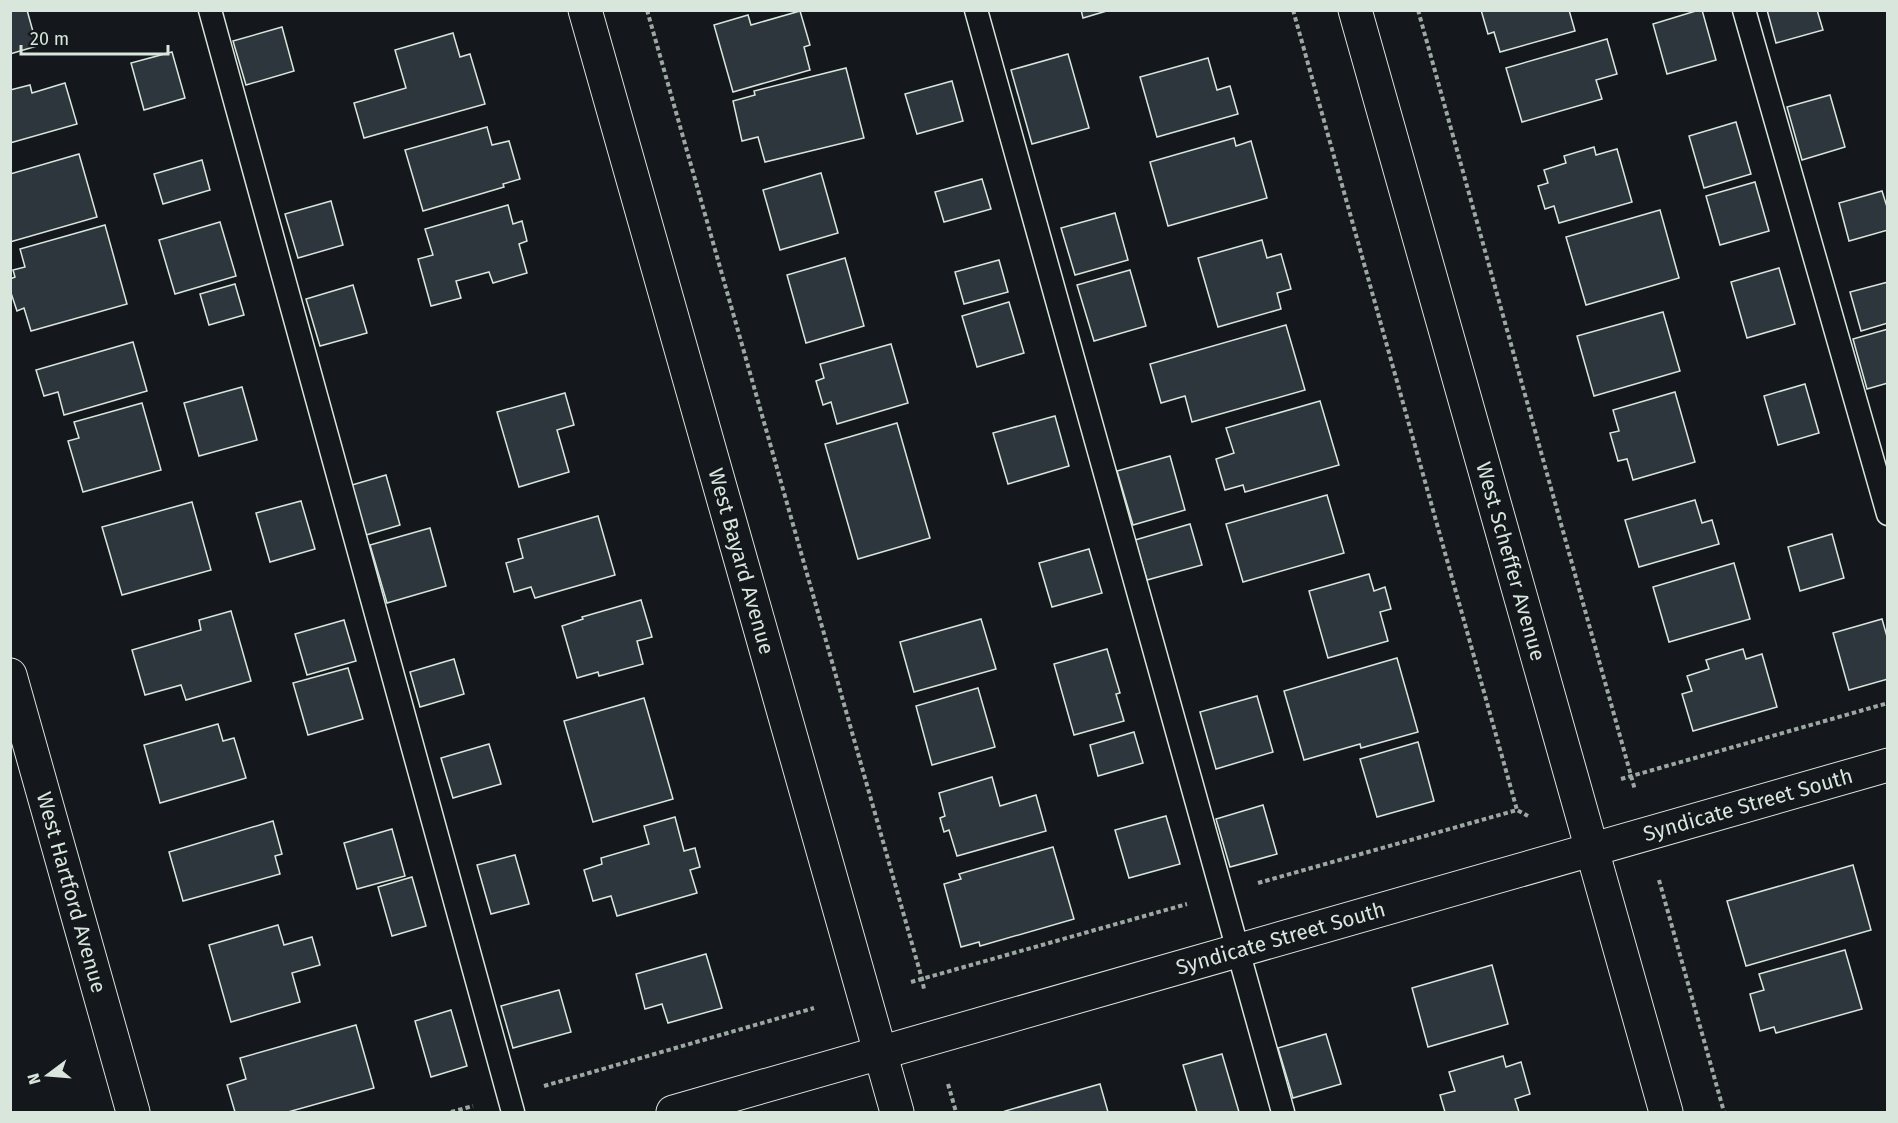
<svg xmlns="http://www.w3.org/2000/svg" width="1898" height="1123" viewBox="0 0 1898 1123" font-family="'Fira Sans',sans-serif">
<rect width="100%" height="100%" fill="#14181c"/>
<!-- building -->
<g fill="#2c363c" stroke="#d8e6dc" stroke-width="1.5">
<polygon points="10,10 27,10 37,46 10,54"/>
<polygon points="1081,10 1110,10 1083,18"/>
<polygon points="1481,10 1569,10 1575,31 1500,52 1494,32 1488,34"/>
<polygon points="1699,10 1702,10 1716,60 1667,74 1653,24"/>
<polygon points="1767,10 1817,10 1823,30 1776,43"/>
<polygon points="800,11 810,45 804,47 810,70 733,92 714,25 748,15 751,25"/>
<polygon points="282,27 294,71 246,85 233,41"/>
<polygon points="453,33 460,57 470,54 485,104 364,138 354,103 406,88 395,50"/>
<polygon points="1607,39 1617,74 1596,80 1602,99 1522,122 1506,68"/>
<polygon points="172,52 185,98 144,110 131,63"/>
<polygon points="1068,54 1089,128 1032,144 1011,70"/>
<polygon points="1208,58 1217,90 1230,86 1238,114 1157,137 1140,77"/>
<polygon points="846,68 864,138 765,162 758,137 742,141 733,101 755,95 754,91"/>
<polygon points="952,81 963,121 917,134 905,94"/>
<polygon points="65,83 77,124 10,143 10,90 30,85 32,93"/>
<polygon points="1830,95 1845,147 1802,160 1787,107"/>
<polygon points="1736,122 1751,174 1704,188 1689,136"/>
<polygon points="487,127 492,145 509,141 520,179 503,184 504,187 423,211 405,150"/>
<polygon points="1234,138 1236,146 1251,141 1267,198 1168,226 1150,162"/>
<polygon points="1594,147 1596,155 1617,149 1632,202 1559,223 1554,206 1545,209 1538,186 1548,183 1544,170 1566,163 1564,156"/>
<polygon points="79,154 97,217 10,242 10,174"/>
<polygon points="202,160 210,190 163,204 154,174"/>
<polygon points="821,173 838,233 780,250 763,190"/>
<polygon points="982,179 991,209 944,222 935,192"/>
<polygon points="1755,182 1769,231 1720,245 1706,196"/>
<polygon points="1882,191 1888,210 1888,230 1849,241 1839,203"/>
<polygon points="331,201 343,245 298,258 285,214"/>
<polygon points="508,205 513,224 522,221 527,241 519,244 527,273 493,283 489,272 456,281 461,298 431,306 418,259 433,255 425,229"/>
<polygon points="1660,210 1679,278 1586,305 1566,237"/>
<polygon points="1115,213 1128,260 1075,275 1061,228"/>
<polygon points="220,222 236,276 175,294 159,240"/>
<polygon points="105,225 127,304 31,331 24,308 17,311 10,290 10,279 15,277 13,270 25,267 20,249"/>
<polygon points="1262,240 1267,258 1281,254 1291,289 1277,293 1281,309 1218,327 1198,258"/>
<polygon points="845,258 864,326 806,343 787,275"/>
<polygon points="999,260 1008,292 964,304 955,272"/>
<polygon points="1779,268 1795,324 1747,338 1731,282"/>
<polygon points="1130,270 1146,326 1094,341 1077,285"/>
<polygon points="1888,282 1888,323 1861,331 1850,292"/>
<polygon points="235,284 244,315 209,325 200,294"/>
<polygon points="353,285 367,333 320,346 306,299"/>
<polygon points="1009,302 1024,353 977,367 962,316"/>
<polygon points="1663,312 1680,371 1594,396 1577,336"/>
<polygon points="1286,325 1305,390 1192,422 1185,396 1161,403 1150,364"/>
<polygon points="1888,329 1888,383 1867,389 1853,339"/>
<polygon points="133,342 147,391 64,415 58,392 44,396 36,370"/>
<polygon points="891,344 908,403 837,424 831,402 823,405 816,381 824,378 820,364"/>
<polygon points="1805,384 1819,433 1778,445 1764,396"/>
<polygon points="242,387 257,440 199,456 184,403"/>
<polygon points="1675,392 1695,462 1633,480 1627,459 1618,461 1610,433 1619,431 1613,410"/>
<polygon points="565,393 574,425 557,430 569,472 519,487 497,412"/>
<polygon points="1320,401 1339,465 1245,492 1243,485 1225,490 1216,459 1234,453 1226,428"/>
<polygon points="142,403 161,470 83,492 68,441 79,438 74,422"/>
<polygon points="1055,416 1069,466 1008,484 993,433"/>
<polygon points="897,423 930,538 858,559 825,444"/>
<polygon points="1170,456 1185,510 1133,525 1117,471"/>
<polygon points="386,475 400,525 366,535 352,485"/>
<polygon points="1327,495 1344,553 1243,582 1226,524"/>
<polygon points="1695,500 1702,523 1712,520 1719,544 1639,567 1625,520"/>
<polygon points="301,501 315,549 270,562 256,513"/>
<polygon points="192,502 211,570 122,595 102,527"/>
<polygon points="598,516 615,575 535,598 531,587 514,592 506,563 523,558 518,539"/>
<polygon points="1190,524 1202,565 1147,580 1135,540"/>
<polygon points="430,528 446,586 387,603 370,545"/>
<polygon points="1832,534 1844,578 1800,591 1788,547"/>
<polygon points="1089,549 1102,593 1052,607 1039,563"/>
<polygon points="1734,563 1750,619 1669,642 1653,587"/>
<polygon points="1369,574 1374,591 1385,587 1391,609 1380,612 1388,641 1328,658 1309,591"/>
<polygon points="641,600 652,637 637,641 643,664 599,676 598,672 577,678 562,626 583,619 582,617"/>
<polygon points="231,611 251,681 186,700 181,685 145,695 132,650 201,630 199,620"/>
<polygon points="981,619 996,669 914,692 900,642"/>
<polygon points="1882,619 1888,640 1888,679 1849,690 1833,633"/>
<polygon points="344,620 356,661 307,675 295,634"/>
<polygon points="1107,649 1120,693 1116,694 1124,721 1074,735 1054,664"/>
<polygon points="1743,649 1746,659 1762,654 1777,707 1693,731 1682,694 1692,691 1687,676 1709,669 1706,660"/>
<polygon points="1397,658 1418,732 1361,748 1360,744 1304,760 1284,691"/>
<polygon points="454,659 464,694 420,707 410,672"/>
<polygon points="348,668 363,719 308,735 293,683"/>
<polygon points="978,688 995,747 932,765 916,706"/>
<polygon points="1257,696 1273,752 1216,769 1200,712"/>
<polygon points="644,698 673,799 593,822 564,721"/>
<polygon points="218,724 223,741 234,738 246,778 160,803 144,745"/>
<polygon points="1134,732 1143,763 1098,776 1090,745"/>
<polygon points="1418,742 1434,801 1377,817 1360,759"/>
<polygon points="489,744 501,784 453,798 441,758"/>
<polygon points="992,777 1000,806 1036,795 1046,831 957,856 949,830 944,832 940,818 945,816 939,793"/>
<polygon points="1263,805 1277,854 1230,867 1216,819"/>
<polygon points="1166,816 1180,864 1129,878 1115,830"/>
<polygon points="675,817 684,851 695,848 700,867 690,870 697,893 617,916 611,896 593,901 584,870 602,864 601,858 649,844 644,826"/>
<polygon points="273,821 282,854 275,856 280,874 183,901 169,852"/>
<polygon points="392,829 405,876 357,889 344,843"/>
<polygon points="1053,847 1074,919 980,946 979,942 961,947 944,884 961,879 959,874"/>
<polygon points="515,855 529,904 491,914 477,865"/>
<polygon points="1853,865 1871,930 1746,966 1727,901"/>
<polygon points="412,877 426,926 392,936 378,887"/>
<polygon points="278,925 284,945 312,937 320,965 292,973 300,1002 231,1022 209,945"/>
<polygon points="1845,950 1862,1009 1776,1033 1774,1027 1760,1031 1750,994 1764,990 1759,974"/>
<polygon points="706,954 722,1008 668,1023 662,1004 645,1009 636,974"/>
<polygon points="1492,965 1508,1024 1428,1047 1412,988"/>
<polygon points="559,990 571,1032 513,1048 501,1006"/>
<polygon points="451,1010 467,1066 431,1077 415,1021"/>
<polygon points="356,1025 374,1088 288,1112 235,1112 227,1085 246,1079 240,1058"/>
<polygon points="1326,1034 1341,1084 1293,1098 1278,1048"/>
<polygon points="1222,1054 1239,1112 1197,1112 1183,1065"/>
<polygon points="1503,1056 1506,1067 1521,1062 1530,1094 1515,1099 1519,1112 1445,1112 1440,1095 1455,1091 1449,1072"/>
<polygon points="1100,1084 1108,1112 1006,1112 1005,1111"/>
</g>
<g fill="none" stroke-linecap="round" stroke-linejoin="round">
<!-- lane casing -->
<g stroke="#d8e6dc" stroke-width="25">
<g id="lane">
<polyline points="210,10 513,1112"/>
<polyline points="976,10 1283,1112"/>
<polyline points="1744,10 1888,514"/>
</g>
</g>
<!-- street casing -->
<g stroke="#d8e6dc" stroke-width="35">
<g id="street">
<path id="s1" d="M 585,10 L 897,1112"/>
<path id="s2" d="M 1355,10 L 1666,1112"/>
<path id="s3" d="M 10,675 L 133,1112"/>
<path id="s4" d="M 673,1112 L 1888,765"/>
</g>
</g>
<!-- path -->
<g stroke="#9da8a2" stroke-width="4" stroke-dasharray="4.5 3" stroke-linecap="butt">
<polyline points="647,10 922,979 924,989"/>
<polyline points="1293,10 1517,810"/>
<polyline points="1418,10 1635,790"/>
<polyline points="1621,779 1888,703"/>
<polyline points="1659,880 1724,1112"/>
<polyline points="1258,883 1517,810 1528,816"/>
<polyline points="911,982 1187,904"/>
<polyline points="948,1084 956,1112"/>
<polyline points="544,1086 814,1008"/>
<polyline points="451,1112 473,1106"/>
</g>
<!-- lane -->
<use href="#lane" stroke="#14181c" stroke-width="22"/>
<!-- street -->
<use href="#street" stroke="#14181c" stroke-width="33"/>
</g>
<g text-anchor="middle" stroke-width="4.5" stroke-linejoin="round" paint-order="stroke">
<!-- street labels -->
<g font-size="21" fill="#d8e6dc" stroke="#14181c">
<text dy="7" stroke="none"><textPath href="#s2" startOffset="573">West Scheffer Avenue</textPath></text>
<text dy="7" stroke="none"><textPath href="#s1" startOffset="573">West Bayard Avenue</textPath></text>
<text dy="7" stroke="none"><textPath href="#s4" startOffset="1118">Syndicate Street South</textPath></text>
<text dy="7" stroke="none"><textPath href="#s3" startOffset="226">West Hartford Avenue</textPath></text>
<text dy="7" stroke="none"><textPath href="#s4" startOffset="632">Syndicate Street South</textPath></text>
</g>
</g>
<!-- border -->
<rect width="1898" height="1123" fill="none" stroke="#d8e6dc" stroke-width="24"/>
<!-- north arrow -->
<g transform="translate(48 1075) rotate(254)" stroke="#14181c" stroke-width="4.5" paint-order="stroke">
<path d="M0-4.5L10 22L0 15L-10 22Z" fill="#d8e6dc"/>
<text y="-9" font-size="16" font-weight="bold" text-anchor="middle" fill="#d8e6dc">N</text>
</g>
<!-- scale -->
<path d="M21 45v9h147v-9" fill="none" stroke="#d8e6dc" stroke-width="3"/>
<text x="30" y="45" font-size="18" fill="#d8e6dc" stroke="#14181c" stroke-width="4.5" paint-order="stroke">20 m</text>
</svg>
